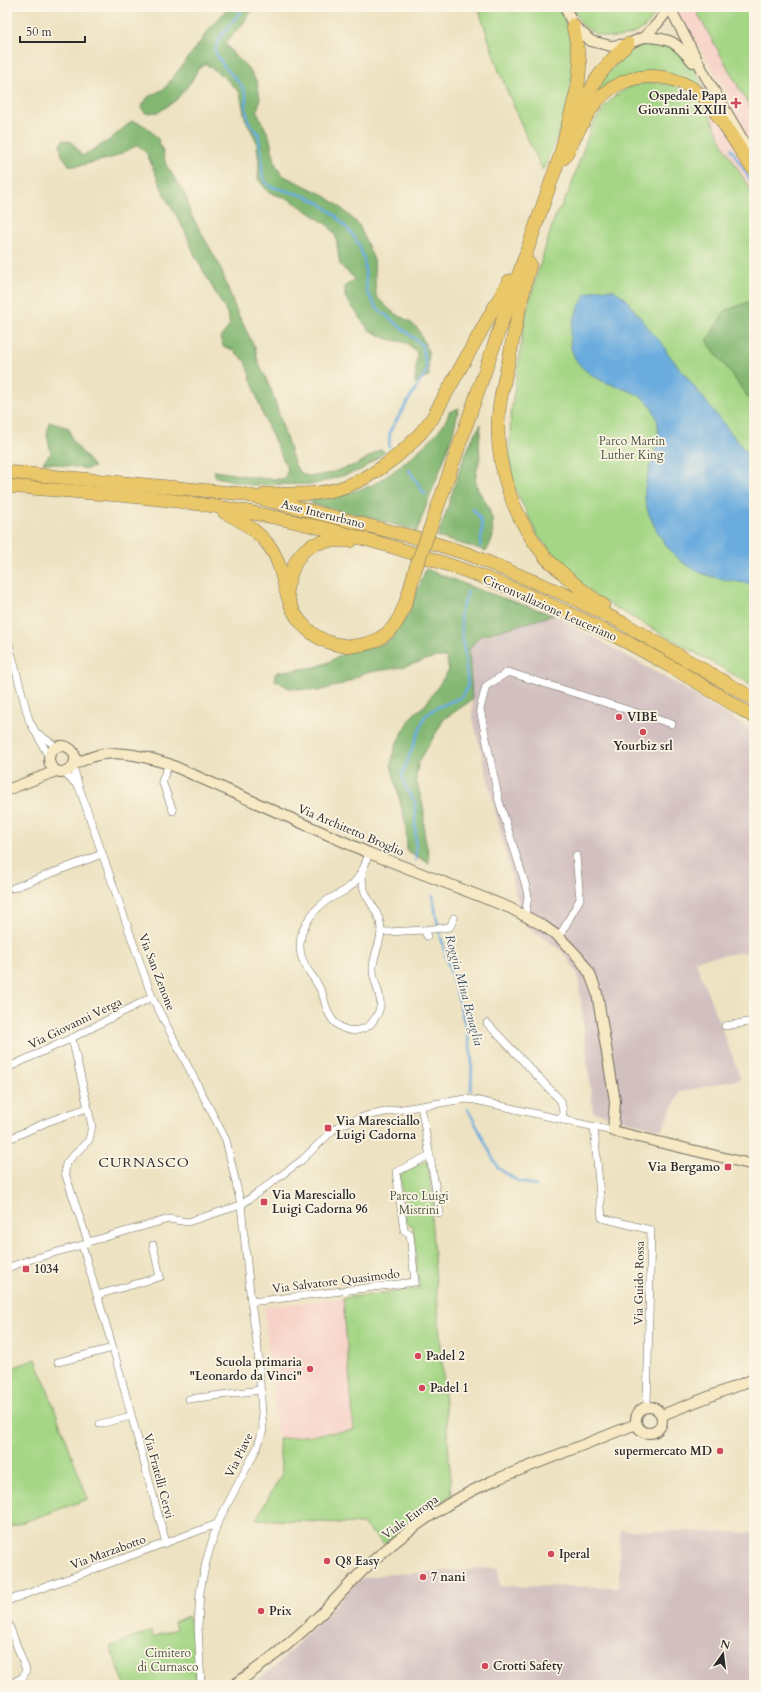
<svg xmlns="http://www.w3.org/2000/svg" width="761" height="1692" viewBox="0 0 761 1692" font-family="Cardo,serif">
<rect width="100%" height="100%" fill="#fcf5e5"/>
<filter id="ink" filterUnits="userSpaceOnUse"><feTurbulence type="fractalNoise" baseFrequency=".025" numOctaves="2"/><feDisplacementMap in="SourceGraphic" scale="8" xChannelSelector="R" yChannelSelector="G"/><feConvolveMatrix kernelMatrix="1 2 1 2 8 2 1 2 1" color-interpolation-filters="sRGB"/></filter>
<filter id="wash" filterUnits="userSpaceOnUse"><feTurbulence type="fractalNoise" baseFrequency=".012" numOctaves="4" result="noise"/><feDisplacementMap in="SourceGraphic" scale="16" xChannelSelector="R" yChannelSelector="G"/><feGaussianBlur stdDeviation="0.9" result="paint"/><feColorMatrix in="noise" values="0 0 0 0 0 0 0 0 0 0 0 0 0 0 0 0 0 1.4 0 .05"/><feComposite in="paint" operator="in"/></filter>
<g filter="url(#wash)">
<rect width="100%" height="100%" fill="#ede2c1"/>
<!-- built -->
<g fill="#f7d1c8">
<polygon points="680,7 754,7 754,196 724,146 707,109 730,97 678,13"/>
<polygon points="343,1298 354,1430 278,1439 264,1307"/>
</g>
<!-- industrial -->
<g fill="#d2bfc0">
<polygon points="554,615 689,691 754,732 754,950 695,960 741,1079 680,1092 662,1130 593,1112 578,974 562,951 518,919 518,903 473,719 469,649 480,637"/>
<polygon points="620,1530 754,1533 754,1685 252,1685 276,1666 360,1579 381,1575 498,1568 500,1586 619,1587"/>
</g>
<!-- green -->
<g fill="#a4d685" stroke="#688058">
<polygon points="478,7 559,7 571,37 575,52 569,108 543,170 526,136 499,71"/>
<path d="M 574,7 L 659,7 C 654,14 650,24 642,29 C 626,41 599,40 584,26 C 579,22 576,13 574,7 Z"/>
<polygon points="694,7 754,7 754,115"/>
<path d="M 651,41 C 658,42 668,42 674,45 C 686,52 700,77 704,90 L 648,71 L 597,96 L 594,90 C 611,70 626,49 651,41 Z"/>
<polygon points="647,83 668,84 682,88 695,97 707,109 724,146 754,196 754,300 725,311 707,341 754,405 754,686 595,596 565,568 538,536 514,487 509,456 511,412 526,312 547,242 555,217 569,192 591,127 607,104 616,95 631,86"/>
<polygon points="427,1160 435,1214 431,1215 452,1495 416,1517 384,1544 363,1524 256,1519 282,1474 278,1439 354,1430 343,1298 419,1289 413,1228 406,1222 400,1175"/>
<polygon points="36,1359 88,1499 10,1527 7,1518 7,1370"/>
<path d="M 188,1616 C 192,1626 195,1637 195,1647 C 196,1660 195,1672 198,1685 L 125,1685 L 110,1647 L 151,1631 L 153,1637 L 176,1629 L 174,1622 Z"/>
</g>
<!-- forest -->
<g fill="#83b772" stroke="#57714e">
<polygon points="229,7 254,7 243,24 225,43 234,55 248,68 257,82 260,99 257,112 269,136 276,165 282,175 322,194 338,205 359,225 374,260 376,296 391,311 410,322 418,329 428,351 429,376 415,383 417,352 407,343 388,339 369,330 345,297 345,286 355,279 340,265 336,237 329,226 291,200 268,192 258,179 259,163 256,140 245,118 240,93 224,77 206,64 198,69 191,82 176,100 159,112 145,113 141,107 148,97 164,89 201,41 207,31"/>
<polygon points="132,121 139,123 147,127 158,139 163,152 166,165 180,186 187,199 190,213 219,264 236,310 255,348 258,361 272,392 294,463 299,472 309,477 327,474 358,464 381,449 385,452 361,470 316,484 252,485 216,477 214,471 266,479 284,479 288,470 264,418 245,361 233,350 223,346 220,338 230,325 227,313 196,258 185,231 165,196 147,154 138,145 112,158 77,166 69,165 62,155 60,145 63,140 72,142 82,156 108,141"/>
<polygon points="754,300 754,405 707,341 725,311"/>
<path d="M 459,408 C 450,451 431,490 417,531 L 360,515 L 310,504 L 313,499 C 332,495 352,493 370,486 C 389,478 446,432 449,412 Z"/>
<polygon points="49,422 69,428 72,440 94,467 87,469 43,462 51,453 47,435"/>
<path d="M 481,424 L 479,445 L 480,457 L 475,479 L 478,490 L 487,504 L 492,518 L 493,536 L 487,551 L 437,537 C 452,501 459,457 481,424 Z"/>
<polygon points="426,569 482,591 554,615 480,636 469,649 472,700 444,719 418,764 416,779 424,810 424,833 428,852 429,863 407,851 406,826 391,765 393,755 397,742 413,715 426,704 449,670 446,657 436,657 403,667 364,673 343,684 319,691 289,688 275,680 275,674 278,672 315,667 327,663 348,651 383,644 392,638 407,616"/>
</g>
<!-- water -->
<path fill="#6aacde" stroke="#4a6c84" d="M 599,289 L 614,290 L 625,298 L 653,334 L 663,344 L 666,351 L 754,462 L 754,584 C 707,578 680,573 656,529 C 650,517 643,503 645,489 C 647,465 667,436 654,412 C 644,393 631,392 613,385 C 563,367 561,336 586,294 Z"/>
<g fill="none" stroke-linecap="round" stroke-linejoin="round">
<!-- stream -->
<g stroke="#6aacde" stroke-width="2.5">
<polyline points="244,7 218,40 215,52 224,66 242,86 246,95 246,108 248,121 258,133 262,157 262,173 264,180 269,186 305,196 320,203 336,216 352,234 359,245 364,259 367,292 376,307 422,345 427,370 390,431 389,447"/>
<polyline points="731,149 754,186"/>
<polyline points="409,470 425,494"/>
<path d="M 472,508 C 485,521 483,528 480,546"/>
<polyline points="416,860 415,802 405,787 402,775 425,716 436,708 462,697 468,686 460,614 468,592"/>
<path d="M 433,896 C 440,949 462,1000 471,1053 C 473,1064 471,1078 471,1090"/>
<polyline points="468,1109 498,1168 516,1180 536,1186"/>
</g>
</g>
</g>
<g filter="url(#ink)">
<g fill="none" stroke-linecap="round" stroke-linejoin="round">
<!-- street casing -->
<g stroke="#6f6b60" stroke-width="8">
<g id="street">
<polyline points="7,637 29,720 49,757"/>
<polyline points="37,733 57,747"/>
<polyline points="169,764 162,781 173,811"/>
<polyline points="73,766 79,787 152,997 226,1140 241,1205 251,1302 258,1351 263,1430 257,1448 217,1524 206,1562 200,1592 198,1626 201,1685"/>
<polyline points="63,772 77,785"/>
<path d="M 362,872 C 361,898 374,901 380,922 C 384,938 374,952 373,967 C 372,988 390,1000 373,1021 C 370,1026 364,1029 358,1030 C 343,1033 331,1022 327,1009 C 324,1002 324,995 320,989 C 314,976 305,970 301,955 C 296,932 311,911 329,899 C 337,895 346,891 352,885 C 361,876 365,865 369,853"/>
<polyline points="13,888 102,854"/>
<polyline points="525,916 528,896 525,883 499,801 480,709 486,686 508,672 672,724"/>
<polyline points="424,930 450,927 454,918"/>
<polyline points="381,931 387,932 424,930 427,936"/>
<polyline points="559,937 580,899 576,856"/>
<polyline points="487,1023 561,1101 563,1112 562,1120"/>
<polyline points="725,1026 754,1021"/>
<polyline points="72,1038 92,1126 89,1140 66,1163 65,1173 88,1242"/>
<polyline points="7,1068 72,1038 152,997"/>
<polyline points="421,1106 440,1213"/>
<polyline points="594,1127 602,1218 651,1230 647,1407"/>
<polyline points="7,1140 47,1122 87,1108"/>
<polyline points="82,1245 113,1348 166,1543"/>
<polyline points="7,1268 29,1260 82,1245 88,1242 169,1219 188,1222 241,1205 302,1160 333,1130 343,1124 366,1116 390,1111 465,1099 475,1100 613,1131"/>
<polyline points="97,1295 160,1277 153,1245"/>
<polyline points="251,1302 415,1282 410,1234 404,1230 396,1172 430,1155"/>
<polyline points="58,1362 113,1348"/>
<polyline points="189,1399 260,1390"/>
<polyline points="100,1424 131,1416"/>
<polyline points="7,1601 217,1524"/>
<polyline points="7,1620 26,1670 23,1677 9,1685"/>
</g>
</g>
<!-- secondary casing -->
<g stroke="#6f6b60" stroke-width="12">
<g id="secondary">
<polyline points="565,7 573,25 591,41 611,46 628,44 644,37 657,24 670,7"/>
<polyline points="670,8 706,77 754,159"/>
<path d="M 644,37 C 671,38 676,42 693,62"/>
<circle cx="62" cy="759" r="13"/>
<path d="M 74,764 C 82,761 90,757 98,755 C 122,750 146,757 169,764 L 369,853 L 510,908 L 542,925 L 559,937 L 580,959 L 590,974 L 597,993 L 615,1101 L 613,1131 L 754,1165"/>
<polyline points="7,790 56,771"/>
<circle cx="649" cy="1420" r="13"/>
<polyline points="662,1415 754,1379"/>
<path d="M 234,1685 C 266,1663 296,1639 323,1612 C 341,1594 357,1575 376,1558 C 410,1528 450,1500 492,1481 L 636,1424"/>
</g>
</g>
<!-- highway casing -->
<g stroke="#6f6b60" stroke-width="14">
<g id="highway">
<path d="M 576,120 C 591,87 599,69 628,44"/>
<path d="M 564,158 C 575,139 584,116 598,100 C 626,68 679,69 707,101 C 719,115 728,131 738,146 C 743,154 747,163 754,169"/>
<path d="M 530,264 C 522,296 515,327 509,359 C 504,382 498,405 498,428 C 498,473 515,519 543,554 C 547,560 553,564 558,569 C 573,583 586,594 603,605"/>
<polyline points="7,472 243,494 417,538 468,554 566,595 621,622 754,699"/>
<path d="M 7,486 C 87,493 169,497 248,512 C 372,536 497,575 609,633 C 659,658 707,688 754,717"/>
<path d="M 265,494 C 282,494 300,495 317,493 C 363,488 405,455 432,419 L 509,281"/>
<path d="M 224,512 C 241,520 259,532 270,547 C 285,568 283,599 299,620 C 317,644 347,652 375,641 C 382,637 389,633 394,626 C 405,611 410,588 415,570"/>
<polyline points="432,523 560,156 578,86 580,63 573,25"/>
<path d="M 286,591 C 296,549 307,538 351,541"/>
</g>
</g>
<!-- street -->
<use href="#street" stroke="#fff" stroke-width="7"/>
<!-- secondary -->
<use href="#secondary" stroke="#f7e9c3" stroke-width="10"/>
<!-- highway -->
<use href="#highway" stroke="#eac769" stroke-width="13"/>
<!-- highway-bridge casing -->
<g stroke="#6f6b60" stroke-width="14" stroke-linecap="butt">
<polyline id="highway-bridge" points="415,570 432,523"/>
</g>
<!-- highway-bridge -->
<use href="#highway-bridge" stroke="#eac769" stroke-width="13"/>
</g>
</g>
<!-- markers -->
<g fill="#d1495b" stroke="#fcf5e5" stroke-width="1.5">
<path d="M734 97h4v4h4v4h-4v4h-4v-4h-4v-4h4z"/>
<circle cx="619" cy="717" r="4"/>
<circle cx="643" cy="732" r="4"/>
<rect x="324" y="1124" width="8" height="8" rx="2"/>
<rect x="724" y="1163" width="8" height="8" rx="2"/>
<rect x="260" y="1198" width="8" height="8" rx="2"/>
<rect x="22" y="1265" width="8" height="8" rx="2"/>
<circle cx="418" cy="1356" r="4"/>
<circle cx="310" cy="1369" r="4"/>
<circle cx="422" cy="1388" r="4"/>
<circle cx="720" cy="1451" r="4"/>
<circle cx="551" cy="1554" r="4"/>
<circle cx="327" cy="1561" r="4"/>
<circle cx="423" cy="1577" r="4"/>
<circle cx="261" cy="1611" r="4"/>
<circle cx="485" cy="1666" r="4"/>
</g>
<g text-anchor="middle" stroke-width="3.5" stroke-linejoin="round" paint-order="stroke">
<!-- poi labels -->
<g font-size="12" font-weight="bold" fill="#2b2b2b" stroke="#fcf5e5" text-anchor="start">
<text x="727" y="100" text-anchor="end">Ospedale Papa<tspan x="727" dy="14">Giovanni XXIII</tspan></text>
<text x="627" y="721">VIBE</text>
<text x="643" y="750" text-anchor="middle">Yourbiz srl</text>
<text x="336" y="1125">Via Maresciallo<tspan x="336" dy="14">Luigi Cadorna</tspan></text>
<text x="720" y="1171" text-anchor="end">Via Bergamo</text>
<text x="272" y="1199">Via Maresciallo<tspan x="272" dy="14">Luigi Cadorna 96</tspan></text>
<text x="34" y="1273">1034</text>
<text x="426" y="1360">Padel 2</text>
<text x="302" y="1366" text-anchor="end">Scuola primaria<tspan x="302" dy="14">"Leonardo da Vinci"</tspan></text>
<text x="430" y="1392">Padel 1</text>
<text x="712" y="1455" text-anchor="end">supermercato MD</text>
<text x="559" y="1558">Iperal</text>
<text x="335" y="1565">Q8 Easy</text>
<text x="431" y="1581">7 nani</text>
<text x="269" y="1615">Prix</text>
<text x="493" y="1670">Crotti Safety</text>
</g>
<!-- park labels -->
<g font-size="12" fill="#495642" stroke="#fcf5e5">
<text x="632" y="445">Parco Martin<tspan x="632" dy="14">Luther King</tspan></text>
<text x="419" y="1200">Parco Luigi<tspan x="419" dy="14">Mistrini</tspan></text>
<text x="168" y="1657">Cimitero<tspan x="168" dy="14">di Curnasco</tspan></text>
</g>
<!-- street labels -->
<g font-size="12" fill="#2b2b2b" stroke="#fcf5e5">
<text transform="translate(323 514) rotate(14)" y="4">Asse Interurbano</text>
<text transform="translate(550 608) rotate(24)" y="4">Circonvallazione Leuceriano</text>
<text transform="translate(351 830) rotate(23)" y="4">Via Architetto Broglio</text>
<text transform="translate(157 972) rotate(69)" y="4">Via San Zenone</text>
<text transform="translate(75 1023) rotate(-26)" y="4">Via Giovanni Verga</text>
<text transform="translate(336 1281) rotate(-7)" y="4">Via Salvatore Quasimodo</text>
<text transform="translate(639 1283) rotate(-89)" y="4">Via Guido Rossa</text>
<text transform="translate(239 1455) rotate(-64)" y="4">Via Piave</text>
<text transform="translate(159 1476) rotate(75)" y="4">Via Fratelli Cervi</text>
<text transform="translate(410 1517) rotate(-36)" y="4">Viale Europa</text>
<text transform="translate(108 1552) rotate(-20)" y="4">Via Marzabotto</text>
</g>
<!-- water labels -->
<g font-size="13" font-style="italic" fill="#41586a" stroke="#fcf5e5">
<text transform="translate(465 990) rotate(75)" y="5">Roggia Mina Benaglia</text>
</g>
<!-- quarter labels -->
<g font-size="14" letter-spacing="1" fill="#2b2b2b" stroke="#fcf5e5">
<text x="144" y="1167">CURNASCO</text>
</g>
</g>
<!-- margin -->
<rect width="761" height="1692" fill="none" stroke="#fcf5e5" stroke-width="24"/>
<!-- north arrow -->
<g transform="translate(723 1654) rotate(14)" stroke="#fcf5e5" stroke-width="3" paint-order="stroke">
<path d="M0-3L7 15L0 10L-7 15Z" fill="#2b2b2b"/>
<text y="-6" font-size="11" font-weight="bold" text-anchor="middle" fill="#2b2b2b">N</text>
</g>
<!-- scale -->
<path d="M20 36v6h65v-6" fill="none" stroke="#2b2b2b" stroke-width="2"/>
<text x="26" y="36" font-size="12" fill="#2b2b2b" stroke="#fcf5e5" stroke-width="3" paint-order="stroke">50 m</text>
</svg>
